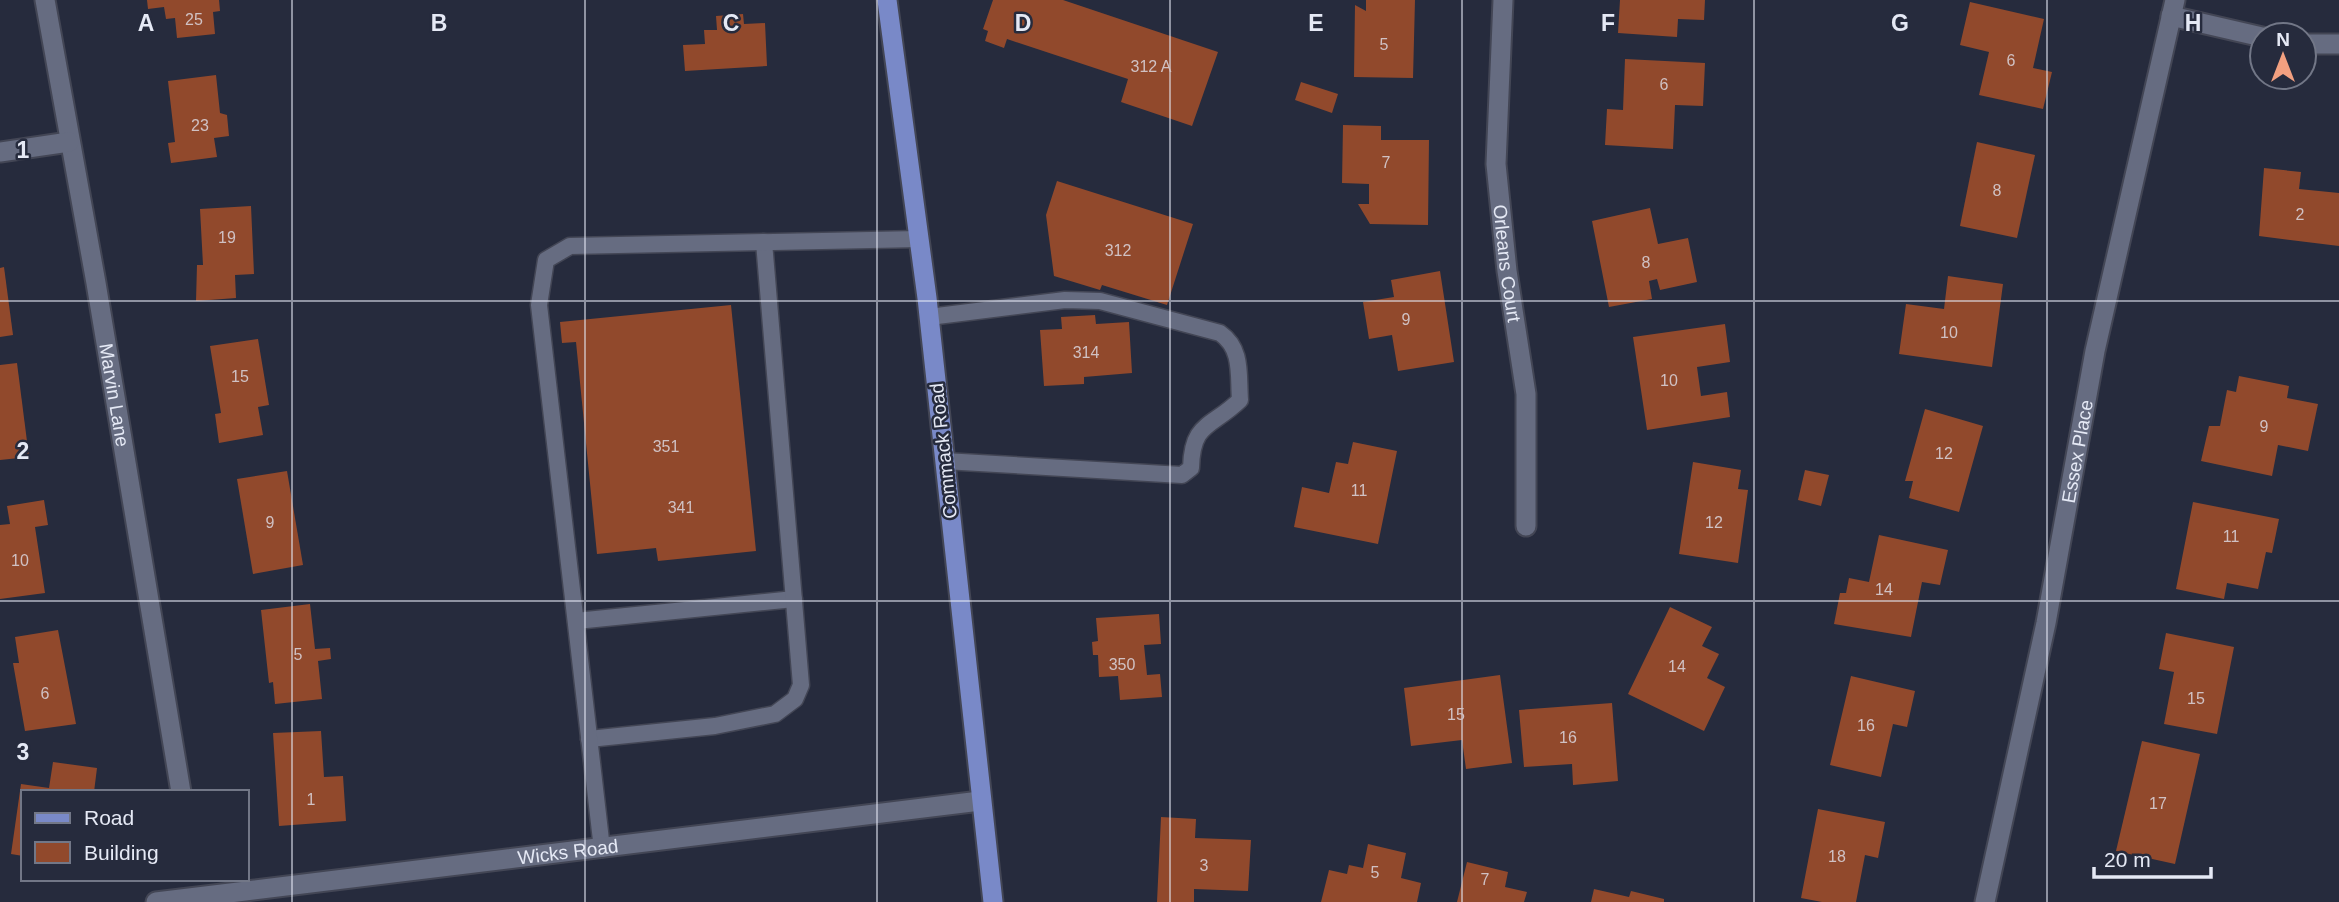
<svg xmlns="http://www.w3.org/2000/svg" width="2339" height="902" viewBox="0 0 2339 902" font-family="Arial,sans-serif">
<rect width="100%" height="100%" fill="#262b3d"/>
<!-- building -->
<g fill="#91492c">
<polygon points="147,0 219,0 220,11 213,12 215,34 177,38 175,18 166,19 164,7 148,9"/>
<polygon points="993,0 1063,0 1218,52 1192,126 1121,102 1128,79 1007,39 1004,48 985,41 988,31 983,29"/>
<polygon points="1366,0 1415,0 1413,78 1354,77 1355,5 1366,11"/>
<polygon points="1620,0 1705,0 1704,20 1678,19 1677,37 1618,33"/>
<polygon points="1970,2 2044,19 2033,68 2052,72 2043,109 1979,95 1989,52 1960,45"/>
<polygon points="743,14 744,24 765,23 767,66 685,71 683,45 705,44 704,30 717,30 716,16"/>
<polygon points="1625,59 1705,63 1703,106 1675,105 1673,149 1605,145 1607,109 1623,110"/>
<polygon points="216,75 220,113 227,115 229,136 214,138 217,157 171,163 168,143 175,142 168,81"/>
<polygon points="1301,82 1338,94 1332,113 1295,100"/>
<polygon points="1343,125 1381,126 1381,140 1429,140 1428,225 1370,224 1358,204 1369,204 1369,184 1342,183"/>
<polygon points="1977,142 2035,155 2017,238 1960,226"/>
<polygon points="2264,168 2301,172 2299,189 2339,193 2339,246 2259,236"/>
<polygon points="1057,181 1193,224 1167,305 1102,285 1100,290 1054,276 1046,215"/>
<polygon points="251,206 254,274 235,275 236,298 196,301 197,265 203,265 200,209"/>
<polygon points="1650,208 1658,244 1688,238 1697,282 1660,290 1657,279 1649,281 1652,299 1609,307 1592,221"/>
<polygon points="4,267 13,335 0,337 0,268"/>
<polygon points="1440,271 1454,362 1398,371 1392,335 1369,339 1363,302 1394,297 1391,280"/>
<polygon points="1948,276 2003,284 1992,367 1899,354 1906,304 1944,309"/>
<polygon points="731,305 756,551 658,561 656,548 597,554 576,342 562,343 560,322"/>
<polygon points="1095,315 1096,324 1129,322 1132,373 1084,377 1084,384 1044,386 1040,330 1062,329 1061,317"/>
<polygon points="1725,324 1730,362 1697,367 1701,396 1727,392 1730,417 1647,430 1633,337"/>
<polygon points="258,339 269,405 258,407 263,435 219,443 215,414 221,413 210,346"/>
<polygon points="17,363 29,457 0,460 0,365"/>
<polygon points="2239,376 2289,386 2287,398 2318,404 2308,451 2278,445 2272,476 2201,461 2209,426 2220,426 2227,390 2236,392"/>
<polygon points="1925,409 1983,426 1959,512 1909,498 1913,481 1905,481"/>
<polygon points="1353,442 1397,451 1378,544 1294,527 1302,487 1329,493 1336,462 1348,464"/>
<polygon points="1693,462 1741,470 1738,489 1748,490 1738,563 1679,554"/>
<polygon points="1805,470 1829,475 1821,506 1798,500"/>
<polygon points="287,471 303,565 253,574 237,479"/>
<polygon points="44,500 48,525 35,527 45,593 0,599 0,525 10,524 7,506"/>
<polygon points="2193,502 2279,519 2272,553 2266,552 2258,589 2227,583 2224,599 2176,589"/>
<polygon points="1879,535 1948,550 1940,585 1922,582 1911,637 1834,624 1840,593 1846,593 1849,578 1869,582"/>
<polygon points="310,604 315,649 330,648 331,659 318,661 322,699 275,704 273,682 269,683 261,610"/>
<polygon points="1670,607 1712,627 1702,646 1719,654 1707,678 1725,687 1704,731 1628,694"/>
<polygon points="1159,614 1161,644 1144,645 1147,675 1160,674 1162,697 1120,700 1118,676 1099,677 1098,655 1093,655 1092,642 1098,641 1096,618"/>
<polygon points="58,630 76,724 25,731 13,663 19,663 15,637"/>
<polygon points="2166,633 2234,647 2217,734 2164,724 2174,672 2159,669"/>
<polygon points="1500,675 1512,763 1466,769 1462,740 1411,746 1404,688"/>
<polygon points="1851,676 1915,691 1907,727 1893,724 1881,777 1830,765"/>
<polygon points="1612,703 1618,781 1573,785 1572,764 1524,767 1519,710"/>
<polygon points="321,731 324,777 343,776 346,821 279,826 273,733"/>
<polygon points="2142,741 2200,754 2175,864 2116,851"/>
<polygon points="53,762 97,768 94,792 23,792 23,856 11,854 21,784 49,788"/>
<polygon points="1818,809 1885,822 1878,858 1865,855 1856,902 1822,902 1801,898"/>
<polygon points="1161,817 1196,819 1195,838 1251,840 1248,891 1194,889 1194,902 1157,902"/>
<polygon points="1368,844 1406,853 1401,878 1421,883 1417,902 1321,902 1329,870 1347,874 1349,865 1363,868"/>
<polygon points="1467,862 1508,872 1505,887 1527,892 1524,902 1457,902"/>
<polygon points="1594,889 1629,897 1631,891 1664,899 1664,902 1591,902"/>
</g>
<g fill="none" stroke-linecap="round" stroke-linejoin="round">
<!-- service casing -->
<g stroke="#434655" stroke-width="19">
<g id="service">
<path d="M 929,317 L 1065,300 L 1100,301 L 1220,333 C 1243,349 1238,375 1240,400 C 1211,428 1192,422 1191,468 L 1182,475 L 944,461"/>
<polyline points="576,621 794,599"/>
<polyline points="589,739 715,726 775,714 795,699 801,685 764,242"/>
<polyline points="602,849 539,305 546,260 570,246 919,239"/>
</g>
</g>
<!-- minor casing -->
<g stroke="#434655" stroke-width="23">
<g id="minor">
<path id="s1" d="M 45,0 L 96,283 L 181,792"/>
<path id="s2" d="M 1503,0 L 1496,164 L 1507,271 L 1526,394 L 1526,526"/>
<polyline points="2171,16 2262,37"/>
<polyline points="2304,44 2339,44"/>
<polyline points="0,152 69,142"/>
<path id="s3" d="M 156,902 L 980,801"/>
<path id="s4" d="M 1985,902 L 2046,623 L 2095,351 L 2175,0"/>
</g>
</g>
<!-- primary casing -->
<g stroke="#434655" stroke-width="23">
<polyline id="primary" points="887,0 927,298 993,902"/>
</g>
<!-- service -->
<use href="#service" stroke="#666c81" stroke-width="16"/>
<!-- minor -->
<use href="#minor" stroke="#666c81" stroke-width="19"/>
<!-- primary -->
<use href="#primary" stroke="#7989c8" stroke-width="19"/>
</g>
<!-- grid -->
<path fill="none" stroke="#e5e9f5" stroke-width="2" stroke-opacity="0.55" d="M 292,0 L 292,902M 585,0 L 585,902M 877,0 L 877,902M 1170,0 L 1170,902M 1462,0 L 1462,902M 1754,0 L 1754,902M 2047,0 L 2047,902M 0,301 L 2339,301M 0,601 L 2339,601"/>
<g text-anchor="middle" stroke-width="5" stroke-linejoin="round" paint-order="stroke">
<!-- number labels -->
<g font-size="16" fill="#d0c1c3">
<text x="194" y="25">25</text>
<text x="1384" y="50">5</text>
<text x="2011" y="66">6</text>
<text x="1151" y="72">312 A</text>
<text x="1664" y="90">6</text>
<text x="200" y="131">23</text>
<text x="1386" y="168">7</text>
<text x="1997" y="196">8</text>
<text x="2300" y="220">2</text>
<text x="227" y="243">19</text>
<text x="1118" y="256">312</text>
<text x="1646" y="268">8</text>
<text x="1406" y="325">9</text>
<text x="1949" y="338">10</text>
<text x="1086" y="358">314</text>
<text x="240" y="382">15</text>
<text x="1669" y="386">10</text>
<text x="2264" y="432">9</text>
<text x="666" y="452">351</text>
<text x="1944" y="459">12</text>
<text x="1359" y="496">11</text>
<text x="681" y="513">341</text>
<text x="270" y="528">9</text>
<text x="1714" y="528">12</text>
<text x="2231" y="542">11</text>
<text x="20" y="566">10</text>
<text x="1884" y="595">14</text>
<text x="298" y="660">5</text>
<text x="1122" y="670">350</text>
<text x="1677" y="672">14</text>
<text x="45" y="699">6</text>
<text x="2196" y="704">15</text>
<text x="1456" y="720">15</text>
<text x="1866" y="731">16</text>
<text x="1568" y="743">16</text>
<text x="311" y="805">1</text>
<text x="2158" y="809">17</text>
<text x="1837" y="862">18</text>
<text x="1204" y="871">3</text>
<text x="1375" y="878">5</text>
<text x="1485" y="885">7</text>
</g>
<!-- street labels -->
<g font-size="19" fill="#e5e9f5" stroke="#262b3d">
<text dy="7" stroke="none"><textPath href="#s2" startOffset="264">Orleans Court</textPath></text>
<text dy="7" stroke="none"><textPath href="#s1" startOffset="401">Marvin Lane</textPath></text>
<text transform="translate(943 451) rotate(-96)" y="7">Commack Road</text>
<text dy="7" stroke="none"><textPath href="#s4" startOffset="460">Essex Place</textPath></text>
<text dy="7" stroke="none"><textPath href="#s3" startOffset="415">Wicks Road</textPath></text>
</g>
</g>
<g font-size="23" text-anchor="middle" font-weight="bold" fill="#e5e9f5" stroke="#262b3d" stroke-width="5" stroke-linejoin="round" paint-order="stroke">
<text x="146" y="31">A</text>
<text x="439" y="31">B</text>
<text x="731" y="31">C</text>
<text x="1023" y="31">D</text>
<text x="1316" y="31">E</text>
<text x="1608" y="31">F</text>
<text x="1900" y="31">G</text>
<text x="2193" y="31">H</text>
<text x="23" y="158">1</text>
<text x="23" y="459">2</text>
<text x="23" y="760">3</text>
</g>
<!-- legend -->
<rect x="21" y="790" width="228" height="91" fill="#262b3d" stroke="#727787" stroke-width="2"/>
<rect x="35" y="813" width="35" height="10" fill="#7989c8" stroke="#727787" stroke-width="2"/>
<text x="84" y="825" font-size="21" fill="#e5e9f5">Road</text>
<rect x="35" y="842" width="35" height="21" fill="#91492c" stroke="#727787" stroke-width="2"/>
<text x="84" y="860" font-size="21" fill="#e5e9f5">Building</text>
<!-- north arrow -->
<g transform="translate(2283 56)"><circle r="33" fill="#262b3d" stroke="#727787" stroke-width="2"/>
<path d="M0-5L12 26L0 18L-12 26Z" fill="#f2a080"/>
<text y="-10" font-size="19" font-weight="bold" text-anchor="middle" fill="#e5e9f5">N</text>
</g>
<!-- scale -->
<path d="M2094 867v10h117v-10" fill="none" stroke="#e5e9f5" stroke-width="3.5"/>
<text x="2104" y="867" font-size="21" fill="#e5e9f5" stroke="#262b3d" stroke-width="5" paint-order="stroke">20 m</text>
</svg>
